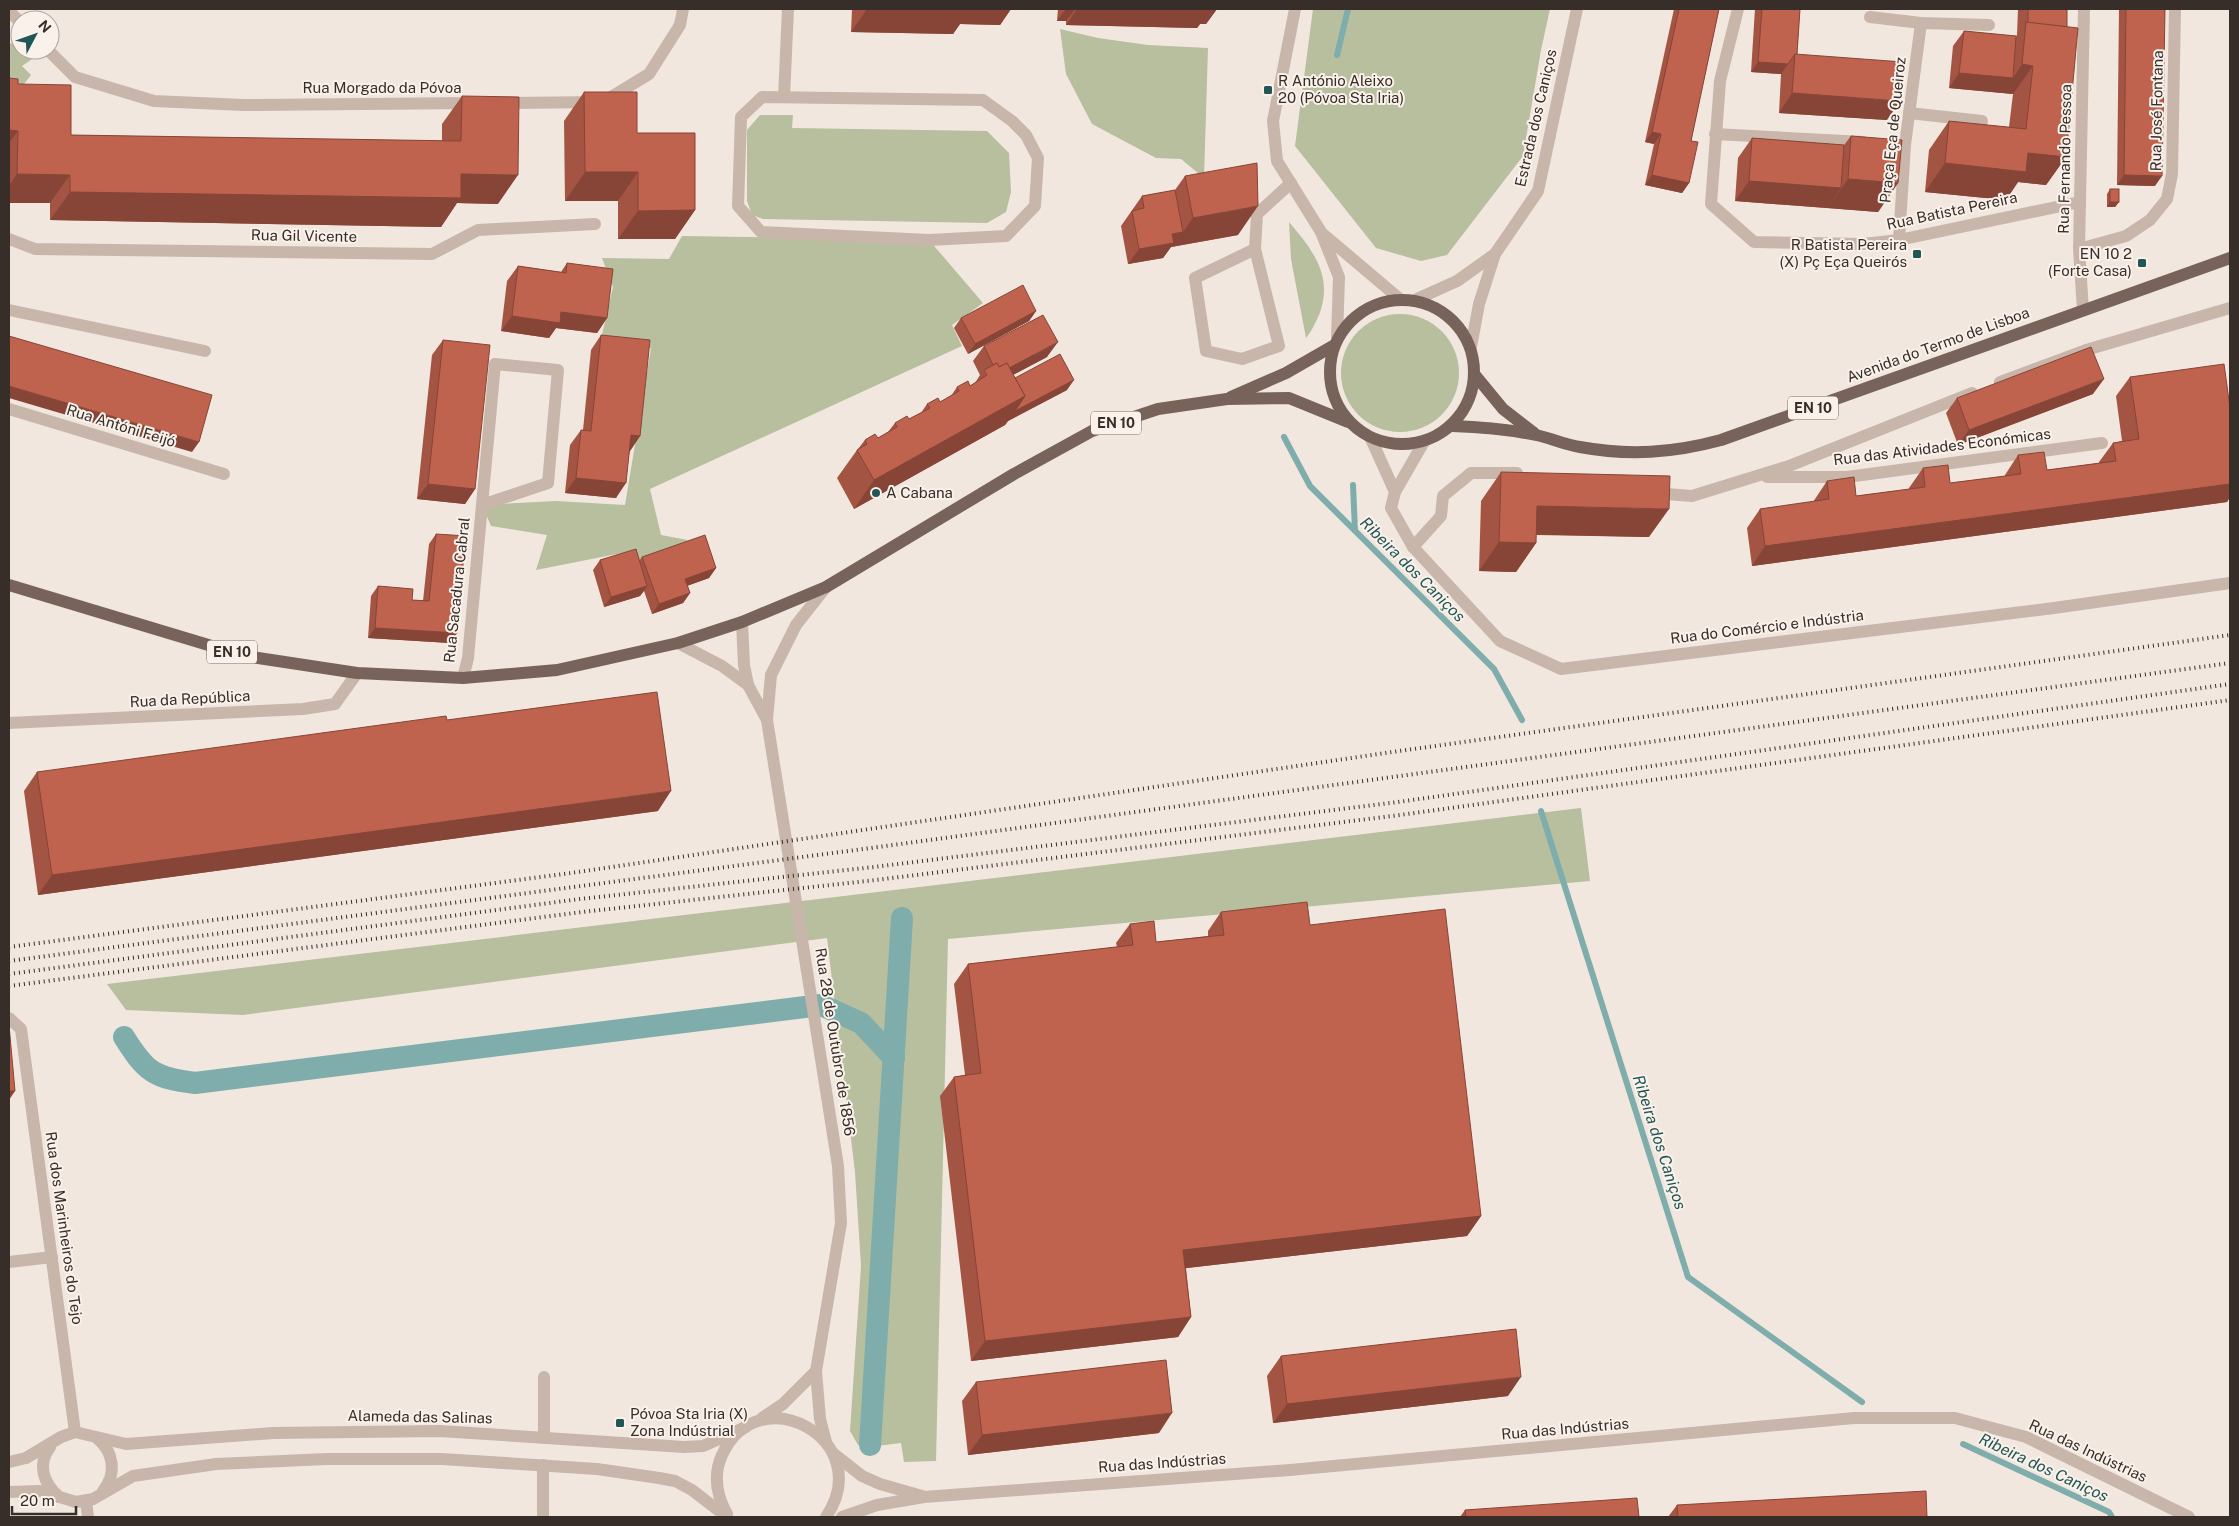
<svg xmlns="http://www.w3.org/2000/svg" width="2239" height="1526" viewBox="0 0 2239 1526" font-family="'Public Sans',sans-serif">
<rect width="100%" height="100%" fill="#f1e7de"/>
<!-- green -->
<g fill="#b7bf9e">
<polygon points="1313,9 1550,9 1541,50 1523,156 1447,255 1421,261 1376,248 1295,146"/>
<polygon points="1060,29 1098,38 1148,45 1208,48 1204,178 1181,159 1156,158 1092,124 1066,74"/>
<polygon points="9,43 20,46 20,50 27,50 35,57 22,66 31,75 17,93 9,94"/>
<polygon points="760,115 793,115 792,128 987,131 1009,153 1011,192 1006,212 987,223 763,219 752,215 747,201 747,130"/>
<path d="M 1289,222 C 1313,250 1334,277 1319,315 C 1315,323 1312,331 1306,338 L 1291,259 Z"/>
<polygon points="682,236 929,240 983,303 952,325 962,346 650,489 661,535 688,540 672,554 641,564 627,552 536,570 547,535 491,526 482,505 556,501 625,505 651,348 601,339 613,287 602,258 669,259"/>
<circle cx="1400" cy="373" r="59"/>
<polygon points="1581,808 1590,881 948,939 936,1461 904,1462 901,1443 877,1446 858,1445 850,1431 861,1266 855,1172 827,938 243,1015 126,1010 107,984"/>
</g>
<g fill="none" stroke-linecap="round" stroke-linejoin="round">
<!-- stream -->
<g stroke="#7eadac" stroke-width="6">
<polyline points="1337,55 1348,9"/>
<polyline points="1284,437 1310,486 1494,669 1522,720"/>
<polyline points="1353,485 1355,530"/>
<polyline points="1541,811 1688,1277 1862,1402"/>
<polyline points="1963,1444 2109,1512 2112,1517"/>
</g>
<!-- canal -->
<g stroke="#7eadac" stroke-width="22">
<path d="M 124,1037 C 146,1072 154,1078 195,1083 L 821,1005 L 861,1023 L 894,1058"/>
<polyline points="870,1445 902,918"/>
</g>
<!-- minor -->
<g stroke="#c9b6aa" stroke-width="12">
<polyline points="1295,9 1273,121 1277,161 1321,232 1339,277 1337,338"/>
<polyline points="1738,9 1720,81 1711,204 1754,242 1863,244 1899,240 2080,202"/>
<polyline points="9,11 20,22"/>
<polyline points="1870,17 1921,23 1989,25"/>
<polyline points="48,50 75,77 154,101 244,105 473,103"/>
<polygon points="762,97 983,100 1012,121 1026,135 1038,158 1035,206 1006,236 929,240 761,232 738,206 741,117"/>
<polyline points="784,97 788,9"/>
<polyline points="503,103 603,102 649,74 680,25 683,9"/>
<polyline points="1909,113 1982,121"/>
<polyline points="1715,134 1863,142"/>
<polyline points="1323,234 1401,300"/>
<polyline points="9,239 35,249 432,254 478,230 595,224"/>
<polyline points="1899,240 1905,145 1921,23"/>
<polyline points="1255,249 1279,346 1242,359 1206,351 1195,278 1255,249 1257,214 1291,183"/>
<polyline points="2079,249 2126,236 2150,220 2167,199 2172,174 2175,9"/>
<polyline points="1417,299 1457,281 1495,254"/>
<polyline points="9,310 205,351"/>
<polyline points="2083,310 2079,249 2084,9"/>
<polyline points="1471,347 1479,304 1495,254 1538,191 1577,9"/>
<polyline points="2000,382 2086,350 2230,308"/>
<polyline points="9,409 224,474"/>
<polyline points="1371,439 1395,492"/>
<polyline points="1425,440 1395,492 1391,508 1413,547 1500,641 1561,669 2054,608 2230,583"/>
<polyline points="1767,477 1847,477 2102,443"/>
<polyline points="1653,493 1692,496 1789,466 1972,393"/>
<polyline points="1413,547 1441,516 1443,496 1471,473 1517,473"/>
<polyline points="826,587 796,625 771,675 767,720 838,1166 841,1223 816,1371 820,1419 826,1442"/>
<polyline points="742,622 744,665 748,685 767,720"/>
<polyline points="678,643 722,666 748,685"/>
<polyline points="463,678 468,658 482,505 548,483 558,370 495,364 482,505"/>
<polyline points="9,723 303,709 335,704 357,673"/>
<polyline points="9,1018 21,1029 75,1432"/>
<polyline points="9,1262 52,1257"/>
<polyline points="762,1418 783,1404 816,1371"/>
<path d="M 97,1438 C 114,1452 117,1474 103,1491"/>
<polyline points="544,1438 544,1377"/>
<path d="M 50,1447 C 37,1464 43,1483 59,1497"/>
<polyline points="834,1454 862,1476 880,1484 922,1496"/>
<polyline points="9,1462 26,1458 61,1437 75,1432 126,1444 273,1433 440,1431 684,1447 703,1446 746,1427"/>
<polyline points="9,1492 40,1491 76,1502 93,1499 133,1476 216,1464 327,1459 442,1459 597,1469 659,1478 675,1481 692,1490 727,1517"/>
<polyline points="86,1501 88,1517"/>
<path d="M 727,1514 C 717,1496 713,1475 722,1455 C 758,1375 878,1440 826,1517"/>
<polyline points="543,1517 543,1465"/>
<polyline points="842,1517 877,1505 924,1497 1290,1470 1854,1418 1955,1418 2026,1437 2189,1517"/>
</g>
<!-- major -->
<g stroke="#78635b" stroke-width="12">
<circle cx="1402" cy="372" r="72"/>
<polyline points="1475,375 1503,409 1534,433"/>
<polyline points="1231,397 1286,373 1333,346"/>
<path d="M 1452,426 C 1480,427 1508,429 1536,435 C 1551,438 1565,445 1580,447 C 1629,456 1673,453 1721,440 L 2230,258"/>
<polyline points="9,585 245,656 357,673 463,678 557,670 678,643 742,622 826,587 1014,474 1092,431 1158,409 1227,399 1289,398 1348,422"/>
</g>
<!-- rail -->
<g stroke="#372d29" stroke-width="4" stroke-dasharray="1 4" stroke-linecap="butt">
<polyline points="9,947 571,873 1392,752 2230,635"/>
<polyline points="9,961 871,848 2230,663"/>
<polyline points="9,974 580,899 874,867 1398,802 2230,684"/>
<polyline points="9,986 582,912 876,880 1400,815 2230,700"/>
</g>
</g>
<!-- wall -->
<g fill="#a45443">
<polygon points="852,9 1011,9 1000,25 960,24 953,34 851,32"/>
<polygon points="1058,9 1217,9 1206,24 1200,24 1197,28 1066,25 1066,21 1057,21"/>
<polygon points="1674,9 1719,9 1691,141 1689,183 1682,193 1645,185 1654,144 1645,142"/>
<polygon points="1755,9 1800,9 1797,54 1887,120 1779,113 1781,74 1751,72"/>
<polygon points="2018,9 2067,9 2066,157 2046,185 2018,182 2006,200 1925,192 1929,150 1949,121 2009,127 2013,94 1949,88 1953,46 1964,31 2016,36 2017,35"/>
<polygon points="2119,9 2165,9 2155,186 2117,185"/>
<polygon points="9,78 18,84 71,135 442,141 442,124 462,96 498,204 457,203 441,227 50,220 50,203 9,203"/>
<polygon points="584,92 637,133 695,210 675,239 618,239 618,201 565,201 564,121"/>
<polygon points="1851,136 1898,183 1878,212 1735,201 1738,158 1752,138 1844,145"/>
<polygon points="1185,176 1238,235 1171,247 1163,258 1128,264 1121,226 1142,196 1175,190"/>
<polygon points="2110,189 2119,202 2115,207 2107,207 2107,194"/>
<polygon points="567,263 607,318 597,333 556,328 549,338 501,331 507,281 518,266 561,272"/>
<polygon points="1036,311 1029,321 968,354 954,328 961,318"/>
<polygon points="601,335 640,436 630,451 616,498 565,493 570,445 581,430 583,430 591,350"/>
<polygon points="443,340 475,489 465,504 417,499 432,355"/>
<polygon points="984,346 1047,357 1013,375 1015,378 1067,390 1008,421 1005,425 854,509 837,478 857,450 858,449 865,440 878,438 888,432 895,423 909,419 921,413 927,404 940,402 951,396 957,387 970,386 975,383 980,375 973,361"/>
<polygon points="2130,377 2230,408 2230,497 2227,502 1752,566 1747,528 1760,509 1813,502 1827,481 1856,496 1909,489 1909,488 1923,468 1950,483 2005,476 2005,475 2018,455 2047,470 2099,463 2099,462 2113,443 2122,441 2116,396"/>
<polygon points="2093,394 1958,445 1946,413 1957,398"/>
<polygon points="1501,472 1649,537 1536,535 1536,543 1516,572 1479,571 1481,501"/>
<polygon points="436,534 457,633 450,643 368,638 371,596 378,586 412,600 423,601 429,544"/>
<polygon points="642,557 716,568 709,578 687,586 690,593 683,603 652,614 644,591 640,596 604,607 593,570 600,560 639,561"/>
<polygon points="37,772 658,811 38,895 24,791"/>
<polygon points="1221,912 1310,925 1481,1216 1467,1236 1186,1268 1191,1317 1178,1337 971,1361 940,1096 954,1077 965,1075 954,984 968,964 1117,947 1116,943 1130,924 1156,942 1208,936 1208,931"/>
<polygon points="1281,1356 1508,1396 1273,1423 1267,1376"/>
<polygon points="976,1382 1159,1433 968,1455 962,1401"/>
<polygon points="1677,1505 1927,1517 1668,1517"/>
<polygon points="1465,1510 1639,1517 1460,1517"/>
</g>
<!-- shaded-wall -->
<g fill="#864537">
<polygon points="867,9 1011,9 1000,25 960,24 953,34 851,32"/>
<polygon points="1066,9 1075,9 1066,21 1057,21"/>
<polygon points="1077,9 1217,9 1206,24 1200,24 1197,28 1066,25"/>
<polygon points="1758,62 1788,64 1781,74 1751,72"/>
<polygon points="2022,64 2033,66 2013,94 1949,88 1959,73 2013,78"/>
<polygon points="1792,93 1900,101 1887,120 1779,113"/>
<polygon points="9,130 18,131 9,143"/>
<polygon points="1652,132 1661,134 1654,144 1645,142"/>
<polygon points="2028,153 2066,157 2046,185 2018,182 2006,200 1925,192 1945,163"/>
<polygon points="585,172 638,172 618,201 565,201"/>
<polygon points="17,174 70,175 50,203 9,203 9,186"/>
<polygon points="461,174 518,175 498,204 457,203 441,227 50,220 70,192"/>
<polygon points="1652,175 1689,183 1682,193 1645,185"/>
<polygon points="2124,175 2162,176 2155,186 2117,185"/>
<polygon points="1848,179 1898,183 1878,212 1828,208"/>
<polygon points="1749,181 1841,188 1828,208 1735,201"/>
<polygon points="2110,202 2119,202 2115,207 2107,207"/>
<polygon points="1258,206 1238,235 1171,247 1163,258 1128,264 1139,249 1172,234 1183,232 1193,218"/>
<polygon points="695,210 675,239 618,239 638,211"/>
<polygon points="1036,311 1029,321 968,354 975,344"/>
<polygon points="561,312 607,318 597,333 556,328 549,338 501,331 512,316"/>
<polygon points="1058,342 1047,357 988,388 998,374"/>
<polygon points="2104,379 2093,394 1958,445 1969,430"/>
<polygon points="1074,380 1067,390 1008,421 1005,425 854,509 874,480 1025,396"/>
<polygon points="9,386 199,442 192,452 9,398"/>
<polygon points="631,435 640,436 630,451 621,450"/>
<polygon points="576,478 626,483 616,498 565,493"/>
<polygon points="428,484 475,489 465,504 417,499"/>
<polygon points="2230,484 2230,497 2227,502 1752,566 1765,546"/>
<polygon points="1537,506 1669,509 1649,537 1517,534"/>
<polygon points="1499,542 1536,543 1516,572 1479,571"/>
<polygon points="716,568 709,578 678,589 685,579"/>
<polygon points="647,586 640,596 604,607 611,597"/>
<polygon points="690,593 683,603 652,614 659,604"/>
<polygon points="375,628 457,633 450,643 368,638"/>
<polygon points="671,791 658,811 38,895 52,875"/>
<polygon points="9,1091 15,1091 9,1100"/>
<polygon points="1481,1216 1467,1236 1170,1270 1183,1250"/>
<polygon points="1191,1317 1178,1337 971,1361 985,1341"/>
<polygon points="1521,1377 1508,1396 1273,1423 1287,1404"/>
<polygon points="1172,1413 1159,1433 968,1455 982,1435"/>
</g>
<!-- building -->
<g fill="#bf624e" stroke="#864537">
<polygon points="1679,9 1719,9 1691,141 1698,142 1689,183 1652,175 1661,134 1652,132"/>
<polygon points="1762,9 1800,9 1797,54 1795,54 1788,64 1758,62"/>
<polygon points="2028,9 2067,9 2067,27 2028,23"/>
<polygon points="2126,9 2165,9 2162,176 2124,175"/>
<polygon points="2026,22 2078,28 2066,157 2028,153 2026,172 1945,163 1949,121 2026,129 2033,66 2022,64"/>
<polygon points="1964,31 2016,36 2013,78 1959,73"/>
<polygon points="1795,54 1903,62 1900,101 1792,93"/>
<polygon points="9,78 18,79 18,84 71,85 71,135 461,141 462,96 519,97 518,175 461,174 461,198 70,192 70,175 17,174 18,131 9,130"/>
<polygon points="584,92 637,92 637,133 695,133 695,210 638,211 638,172 585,172"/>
<polygon points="1851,136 1902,140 1898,183 1848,179"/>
<polygon points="1752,138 1844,145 1841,188 1749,181"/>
<polygon points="1257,163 1258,206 1193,218 1185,176"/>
<rect x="2110" y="189" width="9" height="13"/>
<polygon points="1175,190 1183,232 1172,234 1174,243 1139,249 1132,211 1144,208 1142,196"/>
<polygon points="567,263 613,269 607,318 561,312 560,323 512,316 518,266 566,273"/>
<polygon points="1023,285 1036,311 975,344 961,318"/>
<polygon points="1043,315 1058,342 1009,368 1007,363 999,367 997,363 993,365 984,346"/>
<polygon points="601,335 650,340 640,436 631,435 626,483 576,478 581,430 591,431"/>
<polygon points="9,336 212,395 199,442 9,386"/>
<polygon points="443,340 490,345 475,489 428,484"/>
<polygon points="2091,347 2104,379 1969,430 1957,398"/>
<polygon points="1060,354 1074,380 1015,411 1025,396 1015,378"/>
<polygon points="997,363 999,367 1007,363 1025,396 874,480 857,450 867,444 865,440 875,434 878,438 897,427 895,423 907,416 909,419 930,408 927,404 938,398 940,402 959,391 957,387 968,381 970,386 987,375 984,370"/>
<polygon points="2224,364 2230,408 2230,484 1765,546 1760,509 1829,499 1827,481 1854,477 1856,496 1925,487 1923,468 1948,465 1950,483 2021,474 2018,455 2044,452 2047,470 2116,461 2113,443 2139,439 2130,377"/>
<polygon points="1501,472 1670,476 1669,509 1537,506 1536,543 1499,542"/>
<polygon points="436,534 467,536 460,586 457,633 375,628 378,586 413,589 412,600 429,601"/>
<polygon points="705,535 716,568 685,579 690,593 659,604 642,557"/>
<polygon points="636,549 647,586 611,597 600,560"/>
<polygon points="657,692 671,791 52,875 37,772 446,716 447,720"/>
<polygon points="1307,902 1310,925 1445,909 1481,1216 1183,1250 1191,1317 985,1341 954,1077 981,1073 968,964 1133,945 1130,924 1154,921 1156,942 1224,935 1221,912"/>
<polygon points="9,1025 15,1091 9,1091"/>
<polygon points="1516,1329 1521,1377 1287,1404 1281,1356"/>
<polygon points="1166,1360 1172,1413 982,1435 976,1382"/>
<polygon points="1926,1491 1927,1517 1678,1517 1677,1505"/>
<polygon points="1637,1498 1639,1517 1466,1517 1465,1510"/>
</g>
<!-- markers -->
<g fill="#215656" stroke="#f9f1ea" stroke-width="2">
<rect x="1263" y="85" width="10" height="10" rx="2.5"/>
<rect x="1912" y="249" width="10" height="10" rx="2.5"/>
<rect x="2137" y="258" width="10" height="10" rx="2.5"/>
<circle cx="876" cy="493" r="5"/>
<rect x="615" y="1418" width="10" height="10" rx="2.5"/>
</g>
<g text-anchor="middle" stroke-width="4" stroke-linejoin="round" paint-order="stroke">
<!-- shield labels -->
<g fill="#f9f1ea" stroke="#716863" stroke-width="1">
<rect x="1788" y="396.5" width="50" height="23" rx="4"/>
<rect x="1091" y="411.5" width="50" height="23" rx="4"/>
<rect x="207" y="640.5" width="50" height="23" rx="4"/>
</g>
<g font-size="14" font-weight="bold" fill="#372d29">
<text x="1813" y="413">EN 10</text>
<text x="1116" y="428">EN 10</text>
<text x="232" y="657">EN 10</text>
</g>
<!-- poi labels -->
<g font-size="15" fill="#372d29" stroke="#f9f1ea" text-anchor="start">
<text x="1278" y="86">R António Aleixo<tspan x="1278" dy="17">20 (Póvoa Sta Iria)</tspan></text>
<text x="1907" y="250" text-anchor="end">R Batista Pereira<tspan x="1907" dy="17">(X) Pç Eça Queirós</tspan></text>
<text x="2132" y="259" text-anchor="end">EN 10 2<tspan x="2132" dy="17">(Forte Casa)</tspan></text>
<text x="886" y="498">A Cabana</text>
<text x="630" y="1419">Póvoa Sta Iria (X)<tspan x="630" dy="17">Zona Indústrial</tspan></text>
</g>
<!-- street labels -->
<g font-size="15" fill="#372d29" stroke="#f9f1ea">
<text x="382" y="93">Rua Morgado da Póvoa</text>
<text transform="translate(2157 111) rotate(-89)" y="5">Rua José Fontana</text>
<text transform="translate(1536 118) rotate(-77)" y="5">Estrada dos Caniços</text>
<text transform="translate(1893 130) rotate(-84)" y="5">Praça Eça de Queiroz</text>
<text transform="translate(2065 159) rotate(-89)" y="5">Rua Fernando Pessoa</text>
<text transform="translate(1952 211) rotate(-12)" y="5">Rua Batista Pereira</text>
<text transform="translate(304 236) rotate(1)" y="5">Rua Gil Vicente</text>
<text transform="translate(1938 345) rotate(-20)" y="5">Avenida do Termo de Lisboa</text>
<text transform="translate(121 426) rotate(17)" y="5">Rua Antóni Feijó</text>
<text transform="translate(1942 447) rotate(-7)" y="5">Rua das Atividades Económicas</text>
<text transform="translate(457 590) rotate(-84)" y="5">Rua Sacadura Cabral</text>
<text transform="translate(1767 627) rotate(-7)" y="5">Rua do Comércio e Indústria</text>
<text transform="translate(190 699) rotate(-3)" y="5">Rua da República</text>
<text transform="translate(835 1042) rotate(81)" y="5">Rua 28 de Outubro de 1856</text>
<text transform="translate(64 1228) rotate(82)" y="5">Rua dos Marinheiros do Tejo</text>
<text transform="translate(420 1417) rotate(1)" y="5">Alameda das Salinas</text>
<text transform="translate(1565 1429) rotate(-5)" y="5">Rua das Indústrias</text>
<text transform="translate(2088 1451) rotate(25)" y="5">Rua das Indústrias</text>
<text transform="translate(1162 1463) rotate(-4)" y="5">Rua das Indústrias</text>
</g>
<!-- water labels -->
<g font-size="16" font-style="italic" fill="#215656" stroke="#f9f1ea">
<text transform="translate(1413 569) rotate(45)" y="6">Ribeira dos Caniços</text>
<text transform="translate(1660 1142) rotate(72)" y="6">Ribeira dos Caniços</text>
<text transform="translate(2044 1467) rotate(25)" y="6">Ribeira dos Caniços</text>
</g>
</g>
<!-- border -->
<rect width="2239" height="1526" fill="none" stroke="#372d29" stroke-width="20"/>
<!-- north arrow -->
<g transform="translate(35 35) rotate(49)"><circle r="24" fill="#f9f1ea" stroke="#aba39d"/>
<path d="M0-4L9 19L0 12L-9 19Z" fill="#215656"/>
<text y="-8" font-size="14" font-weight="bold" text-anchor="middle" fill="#372d29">N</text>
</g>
<!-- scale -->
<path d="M12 1506v8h64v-8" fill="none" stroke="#372d29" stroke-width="2.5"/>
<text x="20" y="1506" font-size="15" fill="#372d29" stroke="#f9f1ea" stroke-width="4" paint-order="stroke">20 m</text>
</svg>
